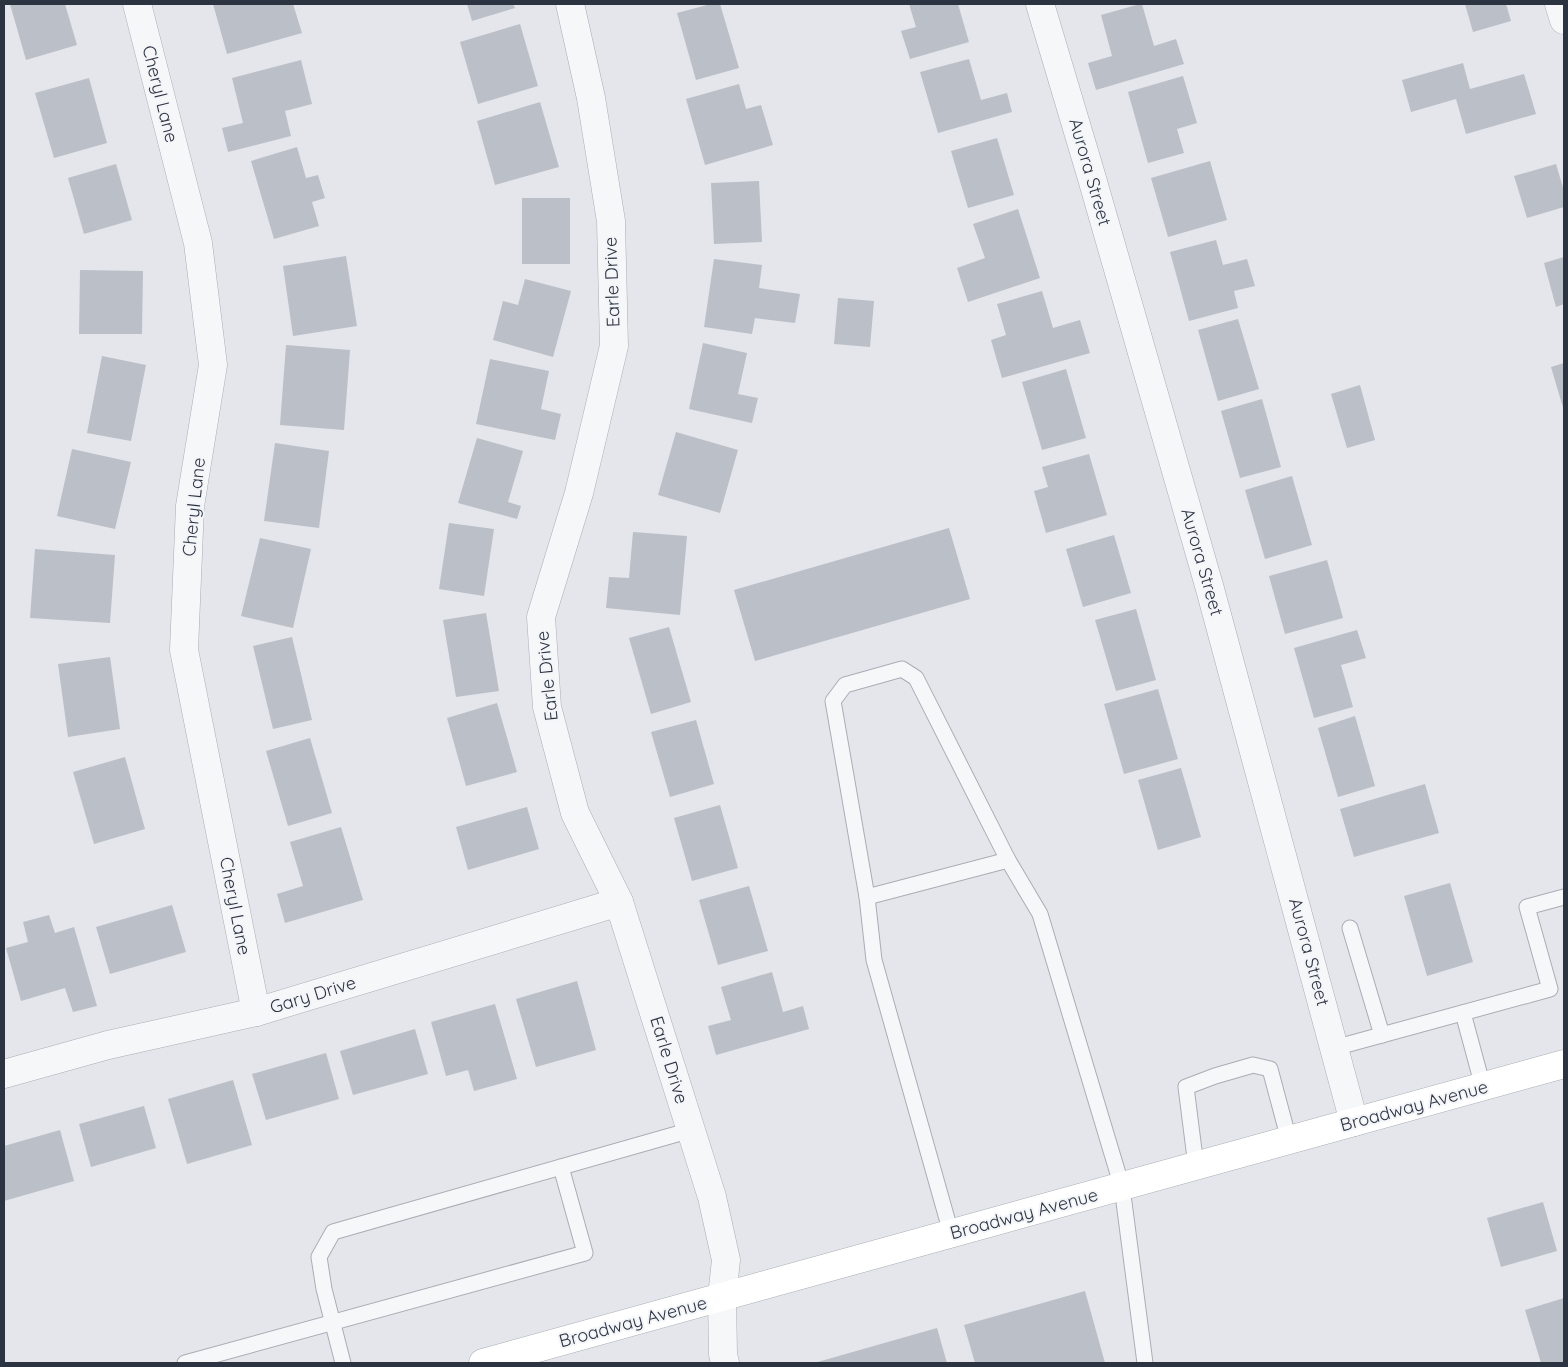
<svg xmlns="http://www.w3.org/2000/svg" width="1568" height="1367" viewBox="0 0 1568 1367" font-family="Quicksand,sans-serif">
<rect width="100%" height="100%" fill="#e4e6eb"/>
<!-- building -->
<g fill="#bbbfc7">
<polygon points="10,4 65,4 77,45 26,60"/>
<polygon points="213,4 293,4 302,33 227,54"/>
<polygon points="467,4 513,4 515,8 472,21"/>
<polygon points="711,4 720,4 739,68 696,80 677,13"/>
<polygon points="909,4 958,4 969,42 910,59 901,31 916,27"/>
<polygon points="1140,4 1142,4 1154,46 1176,39 1184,64 1096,90 1088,63 1112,56 1101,15"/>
<polygon points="1465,4 1506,4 1511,21 1473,32"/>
<polygon points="520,24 538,86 478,104 460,42"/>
<polygon points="969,59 981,100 1007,93 1012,112 938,133 920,72"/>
<polygon points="301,60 312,104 285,111 291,136 228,152 222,128 243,123 232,78"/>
<polygon points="1463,63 1470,89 1524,74 1536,114 1466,134 1456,99 1411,112 1402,80"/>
<polygon points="1183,76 1197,123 1177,129 1184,153 1148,163 1128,92"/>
<polygon points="89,78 107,143 54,158 35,93"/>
<polygon points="739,84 746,109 761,105 773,145 705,165 686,99"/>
<polygon points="540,102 559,167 495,185 477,121"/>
<polygon points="997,138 1014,195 968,208 951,151"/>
<polygon points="297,147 306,178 318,175 325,198 312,202 319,226 274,239 251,161"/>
<polygon points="1210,161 1227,220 1168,237 1151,178"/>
<polygon points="116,164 132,220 84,234 68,178"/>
<polygon points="1556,164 1564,191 1564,207 1527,218 1514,176"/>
<polygon points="759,181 762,242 714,244 711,183"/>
<rect x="522" y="198" width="48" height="66"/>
<polygon points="1018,209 1040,278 968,302 957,268 985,258 973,224"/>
<polygon points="1216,240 1223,265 1247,259 1255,286 1234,291 1238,308 1189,321 1170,252"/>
<polygon points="346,256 357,326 293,336 283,266"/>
<polygon points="1564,257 1564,304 1556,307 1544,263"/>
<polygon points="714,259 762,265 759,288 800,294 795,323 755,318 752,334 704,327"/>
<polygon points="80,270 143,271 142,334 79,334"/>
<polygon points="525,279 571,291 553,357 493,340 503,301 518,305"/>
<polygon points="1042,291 1053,328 1080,320 1090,353 1002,378 991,340 1006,335 997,304"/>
<polygon points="838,298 874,301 870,347 834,344"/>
<polygon points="1238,319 1259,389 1218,401 1198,330"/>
<polygon points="703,343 747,353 738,394 758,398 752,423 689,409"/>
<polygon points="286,345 350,350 344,430 280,425"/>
<polygon points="102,356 146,365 131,441 87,433"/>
<polygon points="490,359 549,371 541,409 561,414 555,440 476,424"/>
<polygon points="1564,363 1564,411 1551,367"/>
<polygon points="1066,369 1086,438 1042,450 1022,382"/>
<polygon points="1360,385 1375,440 1347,448 1331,394"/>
<polygon points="1262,399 1281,467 1240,478 1221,411"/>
<polygon points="676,432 738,450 720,513 658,495"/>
<polygon points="477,438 523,451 508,502 521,506 517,519 458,503"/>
<polygon points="275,443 329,451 319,528 264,521"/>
<polygon points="72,449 131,462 115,529 57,516"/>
<polygon points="1089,454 1107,515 1046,533 1034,491 1048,487 1042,467"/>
<polygon points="1292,476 1312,545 1265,559 1245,490"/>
<polygon points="449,523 494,529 484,596 439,589"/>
<polygon points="949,528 970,599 755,661 734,590"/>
<polygon points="633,532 687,536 680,615 606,608 609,577 629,578"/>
<polygon points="1114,535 1131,593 1083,607 1066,549"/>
<polygon points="260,538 311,549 293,628 241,616"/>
<polygon points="35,549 115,555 110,623 30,618"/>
<polygon points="1327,560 1343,618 1285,634 1269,576"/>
<polygon points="1136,609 1156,680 1116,691 1095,620"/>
<polygon points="486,613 499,691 456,697 443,620"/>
<polygon points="669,627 691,702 651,714 629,638"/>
<polygon points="1357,630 1366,658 1341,665 1353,707 1314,718 1294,648"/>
<polygon points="292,637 312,720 273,729 253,646"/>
<polygon points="110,657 120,729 68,737 58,664"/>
<polygon points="1158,689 1178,759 1124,774 1104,704"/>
<polygon points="497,703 517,772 466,786 447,718"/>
<polygon points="1355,716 1375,786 1338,797 1318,728"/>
<polygon points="696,720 714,784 670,797 651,732"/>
<polygon points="310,738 332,813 288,826 266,751"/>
<polygon points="125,757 145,829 94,844 73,772"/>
<polygon points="1181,768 1201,837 1158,850 1138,780"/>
<polygon points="1425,784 1439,833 1354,857 1340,809"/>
<polygon points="720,805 738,868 692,881 674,818"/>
<polygon points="527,807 539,849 468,870 456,827"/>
<polygon points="341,827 363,900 285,923 277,894 303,886 290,842"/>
<polygon points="1450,883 1473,962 1427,976 1404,896"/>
<polygon points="749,886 768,951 718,965 699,900"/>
<polygon points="172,905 186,952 110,974 96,927"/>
<polygon points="49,915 55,933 74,927 97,1006 73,1012 65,988 21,1001 6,948 28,942 23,922"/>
<polygon points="772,972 783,1012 803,1006 809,1029 716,1055 708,1026 731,1020 721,987"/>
<polygon points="577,981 596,1050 536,1067 516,999"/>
<polygon points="495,1004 517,1079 474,1091 468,1070 446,1076 431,1022"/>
<polygon points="415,1029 428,1074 353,1095 340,1051"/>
<polygon points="326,1053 339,1099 266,1120 252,1074"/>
<polygon points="233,1080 252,1145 187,1164 168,1099"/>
<polygon points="144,1106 156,1148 91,1167 79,1124"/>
<polygon points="60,1130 74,1181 4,1201 4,1146"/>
<polygon points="1543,1202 1557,1251 1501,1267 1487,1218"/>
<polygon points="1085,1291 1105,1363 975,1363 964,1325"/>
<polygon points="1564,1298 1564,1363 1541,1363 1525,1310"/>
<polygon points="937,1328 947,1363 814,1363"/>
</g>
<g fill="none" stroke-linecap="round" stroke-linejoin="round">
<!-- service casing -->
<g stroke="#a9adb5" stroke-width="17">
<g id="service">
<polyline points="867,897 833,701 845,685 902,669 916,678 1008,860"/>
<polyline points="1350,928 1382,1035"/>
<polyline points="1463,1013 1483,1087"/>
<polyline points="1334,1048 1550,989 1527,907 1564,897"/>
<polyline points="1196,1166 1186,1087 1215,1076 1253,1065 1270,1069 1289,1140"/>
<polyline points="951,1233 874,960 867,897 1008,860 1040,914 1122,1187 1145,1363"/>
<polyline points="185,1363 585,1253 561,1167"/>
<polyline points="343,1363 324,1289 319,1257 333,1232 691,1130"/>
</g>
</g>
<!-- minor casing -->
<g stroke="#a9adb5" stroke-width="29">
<g id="minor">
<polyline points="137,4 198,243 213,365 190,506 184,650 256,1012"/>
<polyline points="570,4 591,98 611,221 614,346 579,493 541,617 547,707 575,813 619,902 712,1197 726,1260 722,1297 723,1354 725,1363"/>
<polyline points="1040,4 1091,175 1210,589 1354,1122"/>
<polyline points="1559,4 1564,20"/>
<polyline points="4,1074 108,1045 256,1012 619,902"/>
</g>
</g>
<!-- secondary casing -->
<g stroke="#a9adb5" stroke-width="29">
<polyline id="secondary" points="483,1363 1564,1064"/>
</g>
<!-- service -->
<use href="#service" stroke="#f6f7f9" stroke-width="15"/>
<!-- minor -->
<use href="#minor" stroke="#f6f7f9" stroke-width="28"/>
<!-- secondary -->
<use href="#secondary" stroke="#fff" stroke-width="28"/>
</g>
<g text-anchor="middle" stroke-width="4" stroke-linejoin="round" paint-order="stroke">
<!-- street labels -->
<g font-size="18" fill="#2c3442" stroke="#f3f5f8">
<text transform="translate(160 94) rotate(76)" y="6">Cheryl Lane</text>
<text transform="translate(1090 172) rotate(74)" y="6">Aurora Street</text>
<text transform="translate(612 282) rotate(-92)" y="6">Earle Drive</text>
<text transform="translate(194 507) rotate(-84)" y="6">Cheryl Lane</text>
<text transform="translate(1202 562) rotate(74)" y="6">Aurora Street</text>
<text transform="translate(547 676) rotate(-96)" y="6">Earle Drive</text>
<text transform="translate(235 906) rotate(79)" y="6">Cheryl Lane</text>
<text transform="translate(1309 952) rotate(75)" y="6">Aurora Street</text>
<text transform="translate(313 995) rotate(-17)" y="6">Gary Drive</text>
<text transform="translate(669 1060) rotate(73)" y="6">Earle Drive</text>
<text transform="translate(1414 1106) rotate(-15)" y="6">Broadway Avenue</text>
<text transform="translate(1024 1214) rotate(-15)" y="6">Broadway Avenue</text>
<text transform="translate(633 1322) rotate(-15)" y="6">Broadway Avenue</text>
</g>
</g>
<!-- border -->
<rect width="1568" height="1367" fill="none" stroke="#2c3442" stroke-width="10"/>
</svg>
